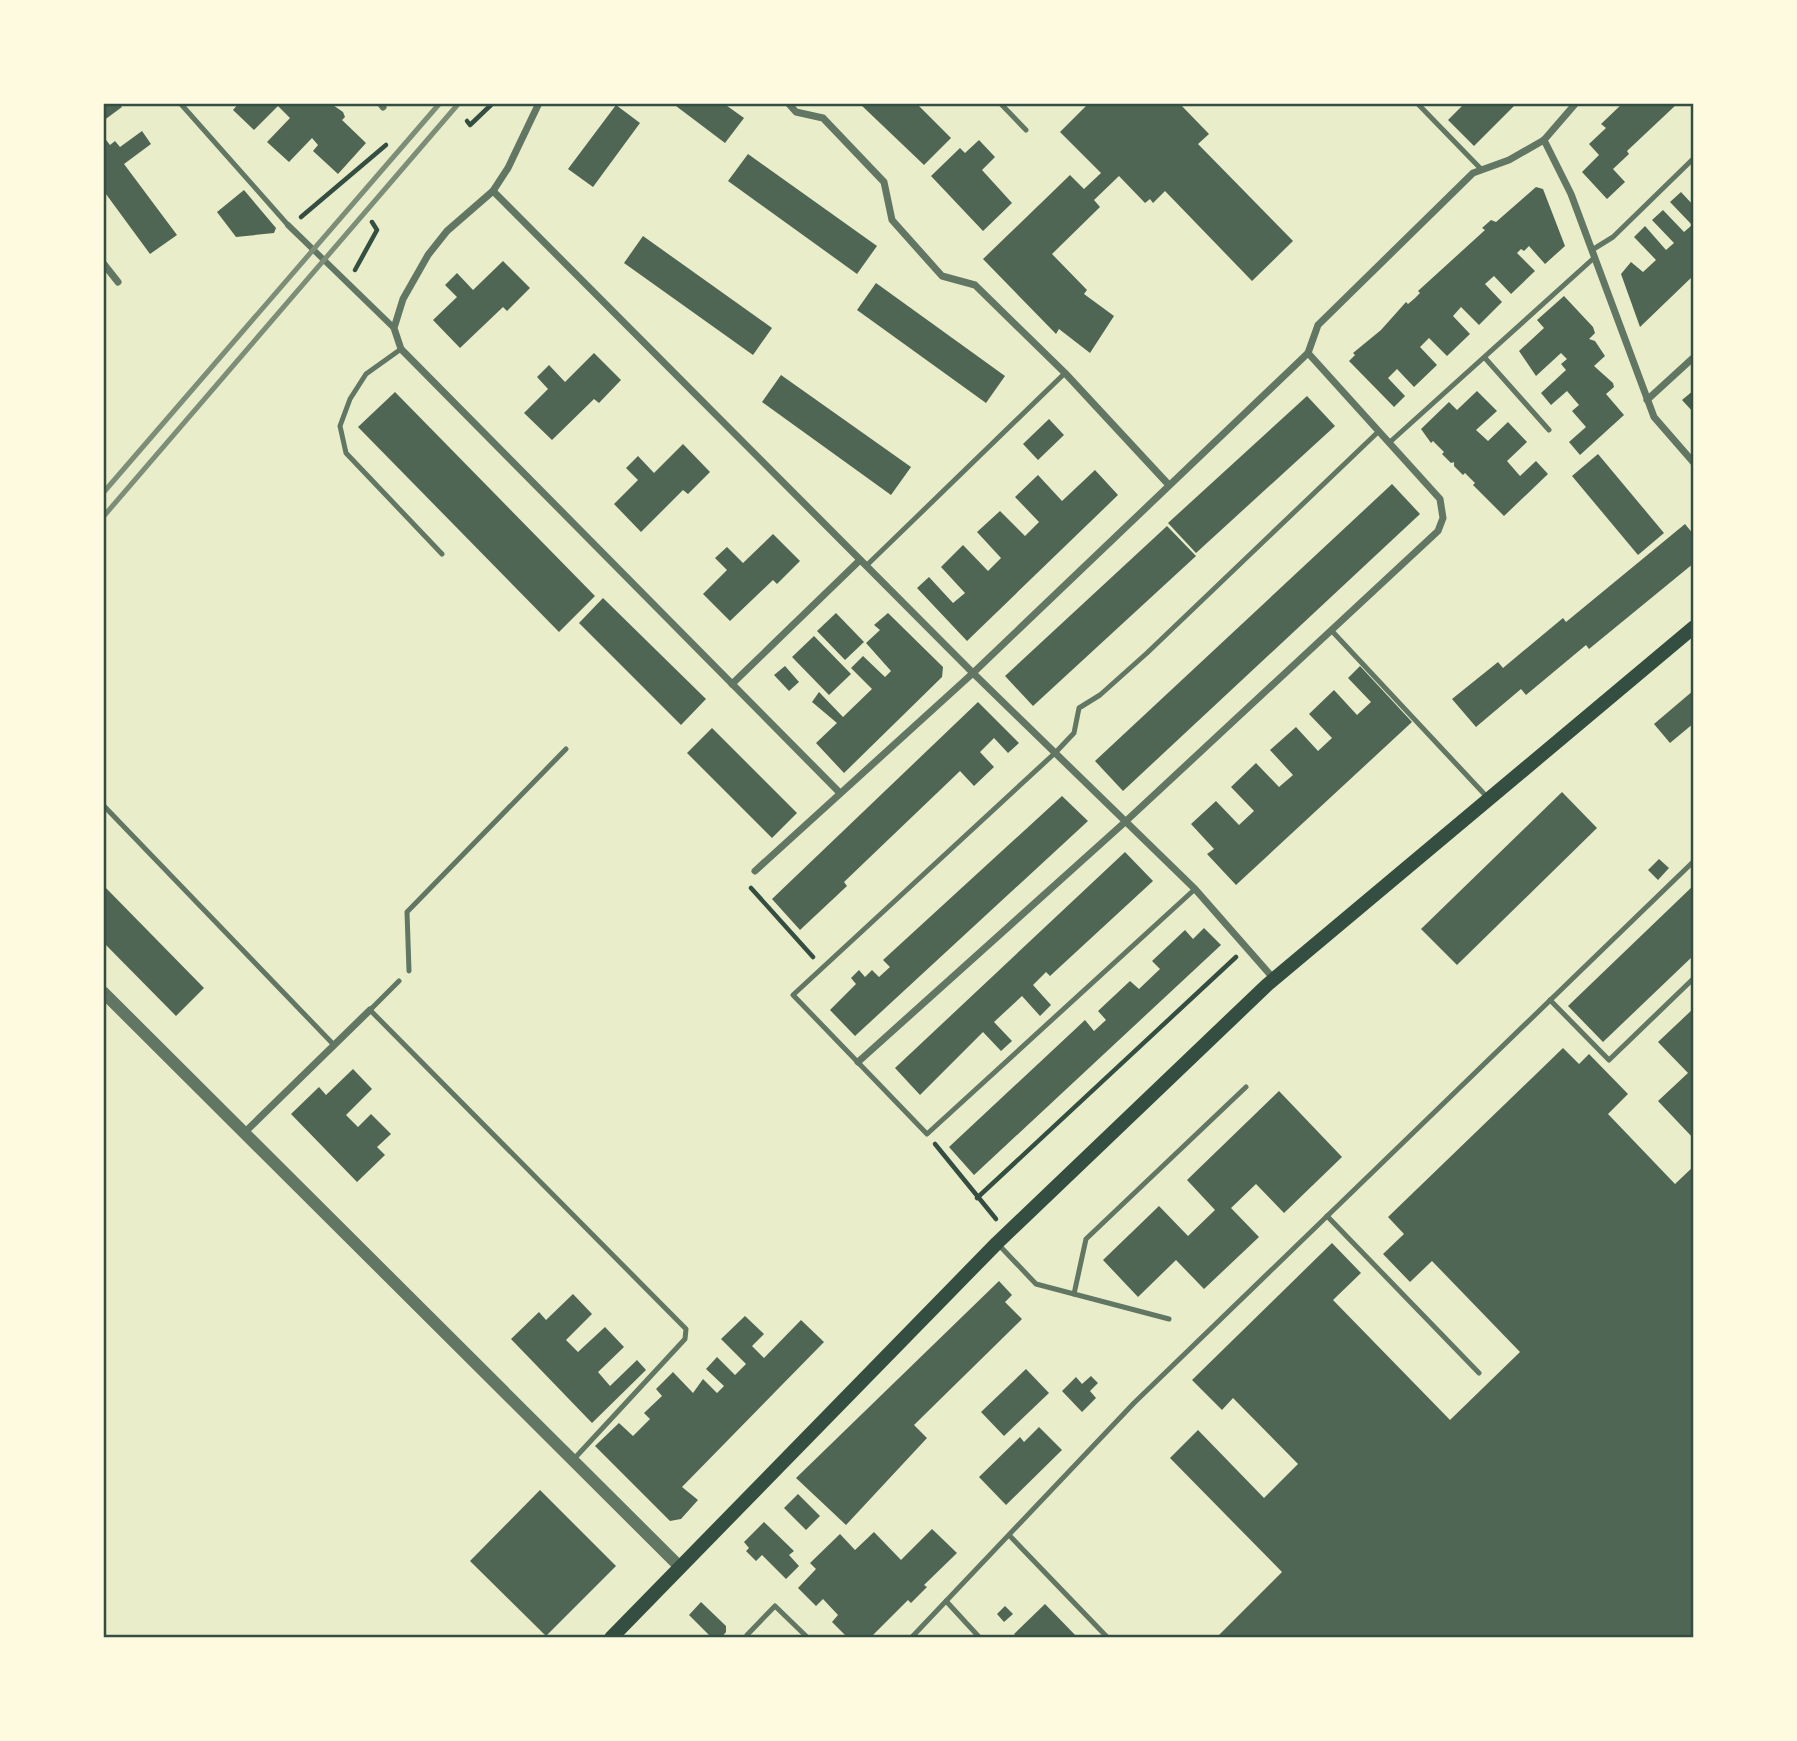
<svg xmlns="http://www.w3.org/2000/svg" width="1797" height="1741" viewBox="0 0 1797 1741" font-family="Arial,sans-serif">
<rect width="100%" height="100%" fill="#e9edc9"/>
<!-- building -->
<g fill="#4f6655">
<polygon points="103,103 119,103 122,107 103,121"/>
<polygon points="239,103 330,103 343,112 345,117 342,120 366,143 338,174 313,151 318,145 312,138 289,162 267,142 290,118 278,106 254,130 233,110"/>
<polygon points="672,103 723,103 744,118 725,143"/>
<polygon points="859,103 916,103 951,138 924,165"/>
<polygon points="1089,103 1179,103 1209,134 1198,144 1293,241 1252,281 1165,191 1153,203 1150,199 1145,203 1119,176 1094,200 1100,207 1052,254 1087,290 1084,294 1114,316 1090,353 1059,329 1056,334 983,259 1070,175 1084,189 1101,173 1060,132"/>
<polygon points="1465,103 1517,103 1474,146 1448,120"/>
<polygon points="1623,103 1678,103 1627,151 1629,154 1613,169 1625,182 1607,199 1582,172 1599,155 1589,144 1606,128 1601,124"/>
<polygon points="616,105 640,123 593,187 568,169"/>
<polygon points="142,131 151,144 124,164 177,235 150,254 103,190 103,136 110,145 115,141 120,147"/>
<polygon points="979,140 995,157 982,170 1012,203 983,231 931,176 960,148 965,153"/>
<polygon points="748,154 877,246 857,274 728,181"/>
<polygon points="1536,187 1543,189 1565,246 1545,264 1529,246 1524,251 1521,249 1517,253 1535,271 1511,294 1494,276 1485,284 1502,302 1479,325 1461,307 1453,316 1470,334 1447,356 1429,338 1420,347 1437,365 1414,387 1397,369 1388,378 1405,396 1394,407 1349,361 1355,355 1353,353 1381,330 1406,302 1408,304 1414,299 1420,293 1418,291 1485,230 1482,228 1491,220 1496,222"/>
<polygon points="244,190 276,228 274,233 236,237 217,212"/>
<polygon points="1681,192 1694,206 1694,275 1640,327 1621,274 1631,262 1643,272 1656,260 1634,237 1645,226 1666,250 1674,243 1652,220 1663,210 1684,232 1692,225 1670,202"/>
<polygon points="643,236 772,328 753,355 624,263"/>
<polygon points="503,261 530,288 507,311 503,307 460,348 433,320 457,297 445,285 457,273 473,290"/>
<polygon points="876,283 1005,376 986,403 857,310"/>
<polygon points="1564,296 1593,327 1595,333 1589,339 1595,341 1605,356 1594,366 1613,383 1614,387 1606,394 1624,415 1580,455 1569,442 1586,427 1572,411 1579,405 1567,391 1551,405 1541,393 1566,370 1561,364 1567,359 1561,353 1536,376 1519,351 1544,328 1537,320"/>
<polygon points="594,353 621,380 599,403 594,399 552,440 524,413 548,389 537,377 549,365 565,382"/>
<polygon points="781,375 911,467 891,495 762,402"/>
<polygon points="1694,390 1694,413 1682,400"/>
<polygon points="1477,391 1497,411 1476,430 1488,441 1508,422 1527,442 1507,461 1520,476 1536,461 1548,474 1504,516 1473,485 1475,483 1465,473 1463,475 1454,466 1454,462 1451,463 1442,454 1444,452 1433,441 1431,443 1421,429 1449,402 1457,410"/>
<polygon points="395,392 595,596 559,632 358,427"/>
<polygon points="1307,396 1335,426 1196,553 1168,523"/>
<polygon points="1049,419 1064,435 1038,460 1023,444"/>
<polygon points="683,444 710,472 688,494 683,490 641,532 614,504 638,480 626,468 638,456 654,473"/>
<polygon points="1598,454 1664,533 1638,555 1572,476"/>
<polygon points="1095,470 1118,495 967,641 917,588 929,577 953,603 965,593 941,567 963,545 988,571 1001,558 977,532 1000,511 1025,536 1039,522 1015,497 1038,475 1062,501"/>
<polygon points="1392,484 1420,514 1123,791 1095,761"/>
<polygon points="1685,524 1694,535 1694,563 1589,649 1586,645 1526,695 1521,689 1476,727 1452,699 1498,662 1503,668 1563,618 1566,622"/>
<polygon points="1167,526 1196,556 1033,706 1005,676"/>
<polygon points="773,534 800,561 777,584 773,580 730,621 703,594 727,570 715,558 727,547 743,563"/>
<polygon points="603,598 706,699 681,725 579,623"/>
<polygon points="836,613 864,642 845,660 817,631"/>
<polygon points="888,613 943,667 942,677 844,773 816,743 837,723 812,702 819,692 843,717 872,689 851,668 863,656 885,677 891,671 866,643 880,630 874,625"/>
<polygon points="814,636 851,674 829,695 792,657"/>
<polygon points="785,666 799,682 789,691 774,675"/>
<polygon points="1360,666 1412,722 1236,885 1207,854 1214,849 1191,824 1216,801 1239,825 1254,811 1231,787 1256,763 1279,787 1293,775 1270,750 1296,727 1318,751 1332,738 1309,714 1334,690 1357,715 1371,702 1348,678"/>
<polygon points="1694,690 1694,723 1670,743 1654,724"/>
<polygon points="978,702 1019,743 1008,753 994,738 980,752 994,767 974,786 960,771 844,882 847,886 800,930 772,899"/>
<polygon points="712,728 797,813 772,838 687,753"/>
<polygon points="1562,792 1597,828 1457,965 1421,929"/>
<polygon points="1062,796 1088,821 855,1036 830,1010 856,984 851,978 859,970 865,977 872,970 879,977 890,967 883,960"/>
<polygon points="1125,852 1153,881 1050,976 1046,972 1033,985 1051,1005 1040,1016 1022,996 994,1022 1012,1041 1001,1051 983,1032 920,1095 895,1068"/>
<polygon points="1659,859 1669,868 1658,880 1648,870"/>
<polygon points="103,885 204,988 176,1016 103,942"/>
<polygon points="1694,885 1694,955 1603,1042 1568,1006"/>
<polygon points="1204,928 1221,945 974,1175 949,1147 1085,1020 1094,1031 1106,1020 1098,1011 1130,981 1139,989 1160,969 1152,961 1185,930 1193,939"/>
<polygon points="1694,1008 1694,1139 1658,1101 1688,1073 1658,1042"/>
<polygon points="1563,1048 1579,1064 1589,1054 1628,1094 1608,1114 1675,1184 1694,1166 1694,1638 1216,1638 1282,1572 1170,1458 1198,1430 1264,1498 1298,1464 1233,1398 1222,1410 1192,1380 1332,1243 1361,1273 1333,1300 1450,1420 1520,1352 1432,1261 1410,1282 1383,1254 1404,1234 1388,1217"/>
<polygon points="353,1069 372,1089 346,1115 358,1127 371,1114 391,1134 377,1147 385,1155 357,1182 291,1114 319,1087 326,1095"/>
<polygon points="1279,1091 1342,1157 1284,1213 1256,1184 1231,1208 1259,1237 1204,1289 1176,1260 1138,1297 1103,1260 1159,1206 1188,1236 1215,1210 1187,1180"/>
<polygon points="999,1281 1012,1295 1005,1302 1022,1319 914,1425 927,1438 846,1525 796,1478"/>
<polygon points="573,1294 592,1314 566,1340 578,1352 605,1327 624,1347 598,1372 610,1386 637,1360 646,1370 592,1423 511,1339 539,1312 546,1320"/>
<polygon points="745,1316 764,1334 752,1346 764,1358 801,1320 824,1342 682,1487 698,1500 681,1519 670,1521 595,1446 619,1423 633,1436 650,1419 644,1413 662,1396 656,1389 673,1372 693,1393 703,1379 717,1393 724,1386 706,1369 717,1357 735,1375 746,1364 721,1339"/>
<polygon points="1026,1369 1049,1393 1004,1436 981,1412"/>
<polygon points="1091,1376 1098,1383 1090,1391 1096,1398 1082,1412 1062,1391 1076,1377 1082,1384"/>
<polygon points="1039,1427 1062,1450 1006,1505 979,1477 1020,1437 1024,1442"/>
<polygon points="540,1490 616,1566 546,1636 470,1561"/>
<polygon points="798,1494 820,1516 806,1530 784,1508"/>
<polygon points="764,1522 794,1551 789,1555 799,1566 786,1579 762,1555 756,1561 746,1551 749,1548 744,1542"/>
<polygon points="932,1529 957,1553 924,1585 927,1587 911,1603 908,1600 870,1638 848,1638 832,1622 838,1615 823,1599 816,1606 798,1588 816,1569 810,1563 840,1534 855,1550 874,1532 901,1560"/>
<polygon points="701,1602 726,1626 726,1632 721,1638 712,1638 689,1615"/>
<polygon points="1045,1604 1078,1638 1018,1638 1014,1634"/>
<polygon points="1005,1606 1013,1614 1004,1622 997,1614"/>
</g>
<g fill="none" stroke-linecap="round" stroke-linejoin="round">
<!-- path -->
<g stroke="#344e41" stroke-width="4.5">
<polyline points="467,121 470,125 493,103"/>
<polyline points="301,217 386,145"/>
<polyline points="355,270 377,230 372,222"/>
<polyline points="751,888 813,957"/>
<polyline points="935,1144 996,1219"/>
<polyline points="977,1198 1236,957"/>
</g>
<!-- service -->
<g stroke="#617663" stroke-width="5">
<polyline points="180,103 288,225"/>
<polyline points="1000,103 1026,130"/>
<polyline points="1417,103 1480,168"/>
<polyline points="1592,250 1613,237 1694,158"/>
<polyline points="401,349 366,374 350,399 340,426 346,453 442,554"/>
<polyline points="1485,358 1549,430"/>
<polyline points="1390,442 1595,257"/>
<polyline points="866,566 1065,373"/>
<polyline points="1331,630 1488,798"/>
<polyline points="103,805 334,1045"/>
<polyline points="1195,889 927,1134 793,995 1056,752 1074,733 1079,708 1100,695 1147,653 1379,431"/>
<polyline points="409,971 407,912 566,749"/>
<polyline points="399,981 370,1010 686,1329 685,1339 573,1460"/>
<polyline points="1550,1000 1609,1060 1694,978"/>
<polyline points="1327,1216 1479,1373"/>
<polyline points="997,1243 1036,1284 1169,1319"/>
<polyline points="1074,1294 1086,1239 1246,1087"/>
<polyline points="1009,1535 1108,1638"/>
<polyline points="946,1601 980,1638"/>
<polyline points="750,1638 747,1635 775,1606 808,1638"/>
<polyline points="911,1638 1134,1403 1694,861"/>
</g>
<!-- pedestrian -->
<polyline stroke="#617663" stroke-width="6" points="288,225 394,328"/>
<!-- minor -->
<g stroke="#617663" stroke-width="7">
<polyline points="380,103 383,107"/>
<polyline points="539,103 508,168 493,191 447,231 428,255 403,299 394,328 401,349 840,793"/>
<polyline points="788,103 796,112 823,118 884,182 892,220 942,276 975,285 1065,373 1168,484"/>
<polyline points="1544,140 1571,194 1654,417 1694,463"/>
<polyline points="493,191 973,673 1195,889 1274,979"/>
<polyline points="103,263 118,282"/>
<polyline points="1647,400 1694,357"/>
<polyline points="732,684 860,560"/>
<polyline points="755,871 973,673 1308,353 1318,325 1473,173 1509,160 1544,140 1576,103"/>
<polyline points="858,1062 1125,822 1438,531 1443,518 1440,499 1308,353"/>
<polyline points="244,1133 370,1010"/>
</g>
<!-- tertiary -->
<polyline stroke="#617663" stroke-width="12" points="103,992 680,1567"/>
<!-- secondary -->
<polyline stroke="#344e41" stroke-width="14" points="611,1638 997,1243 1267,985 1694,627"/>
<!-- rail -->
<g stroke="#7c8e77" stroke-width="5">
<polyline points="103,493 440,103"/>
<polyline points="103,517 459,103"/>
</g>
</g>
<!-- border -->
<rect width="1797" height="1741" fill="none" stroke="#fefae0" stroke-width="210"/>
<rect x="105" y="105" width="1587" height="1531" fill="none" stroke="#344e41" stroke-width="2.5"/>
</svg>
